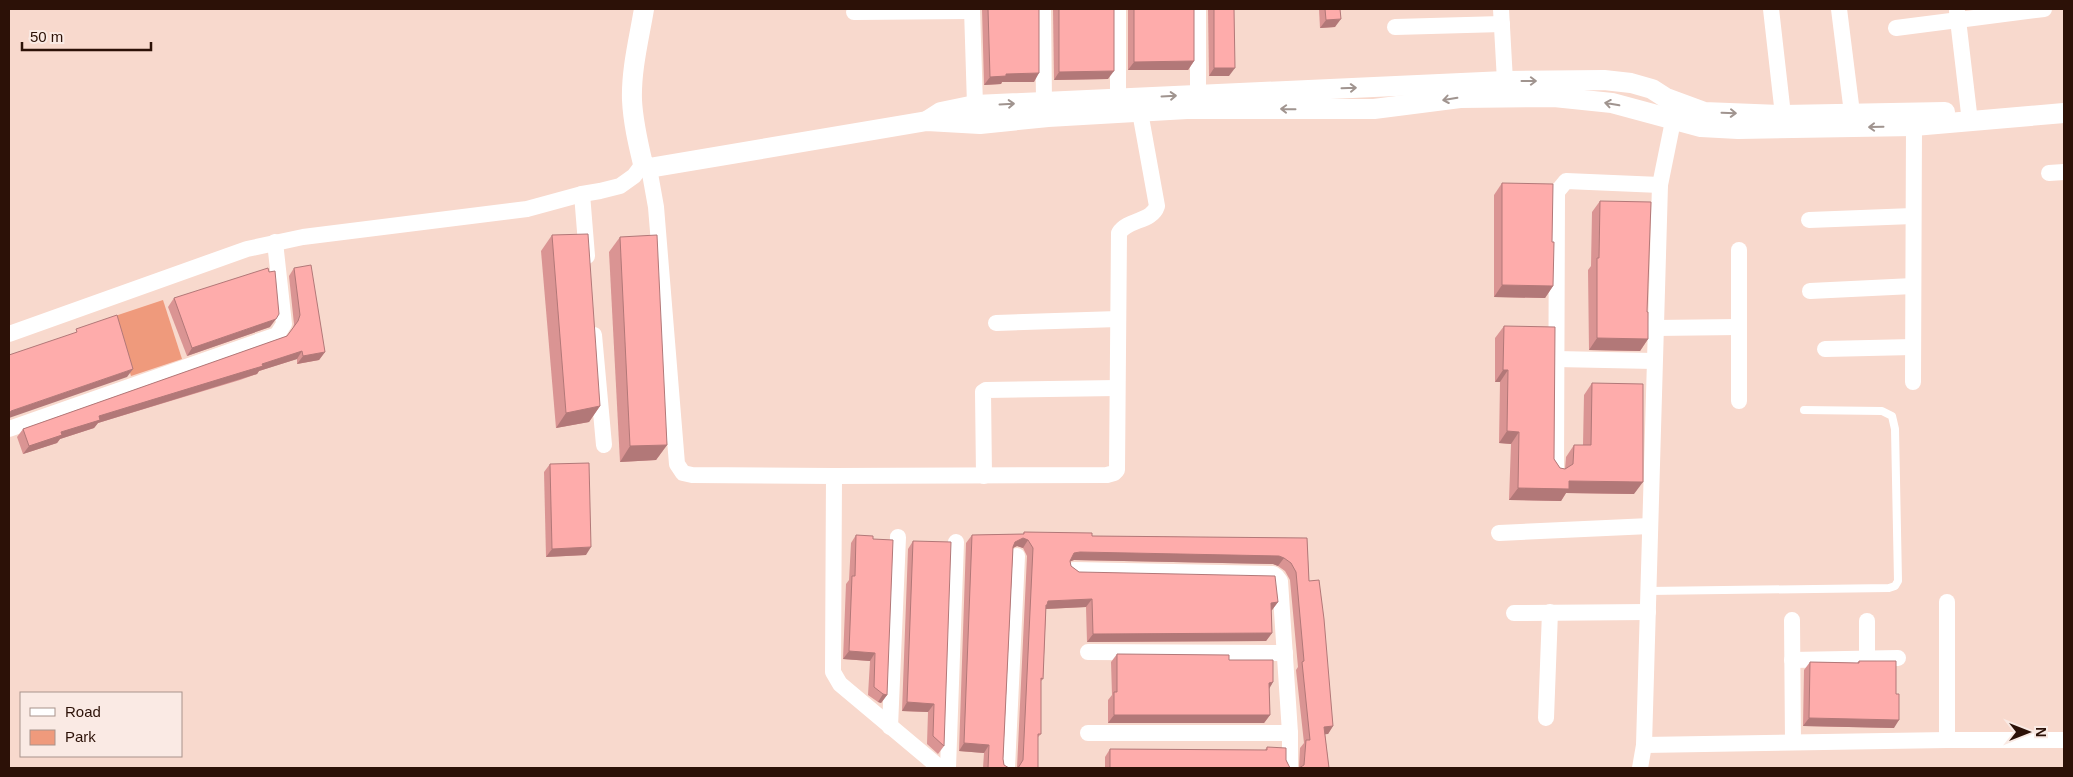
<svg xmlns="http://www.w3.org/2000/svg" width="2073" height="777" viewBox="0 0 2073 777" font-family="Arial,sans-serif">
<rect width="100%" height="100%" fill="#f8d9cd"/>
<!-- green -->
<polygon fill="#ef9a7c" points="163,300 182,359 131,376 112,317"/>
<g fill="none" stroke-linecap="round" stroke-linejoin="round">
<!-- service -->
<polyline stroke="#fff" stroke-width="8" points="1648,591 1889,588 1895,586 1898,581 1895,429 1892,416 1882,411 1804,410"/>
<!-- minor -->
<g stroke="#fff" stroke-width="16">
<polyline points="972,9 975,105"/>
<polyline points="1043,9 1044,102"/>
<polyline points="1501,9 1505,81"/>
<polyline points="1771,9 1783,115"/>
<polyline points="1839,9 1852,113"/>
<polyline points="1957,11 1970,122"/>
<polyline points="854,12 972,11"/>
<polyline points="1395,27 1502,24"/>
<polyline points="1896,28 2044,9"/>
<polyline points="1198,95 1198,9"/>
<polyline points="1118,98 1118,9"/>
<polyline points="649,168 656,207 677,464 683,473 692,475 834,476 833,672 840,684 940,768"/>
<polyline points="2049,173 2064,172"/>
<polyline points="582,194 587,256"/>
<polyline points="1809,220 1913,216"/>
<polyline points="1739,250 1739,401"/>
<polyline points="1810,291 1913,286"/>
<polyline points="996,323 1118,319"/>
<polyline points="1655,328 1739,327"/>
<polyline points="9,334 247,249 303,237 527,209 582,194 600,191 620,186 634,176 643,164"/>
<polyline points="594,335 604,445"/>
<polyline points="1825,349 1913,347"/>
<polyline points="1556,359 1654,361"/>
<polyline points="1913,382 1914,126"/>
<polyline points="9,429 277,335 284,324 275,242"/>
<polyline points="1556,471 1557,192 1566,181 1660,185"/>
<path d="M 834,476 L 1107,475 L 1114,473 L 1117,470 L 1119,233 C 1128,219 1152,222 1157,206 L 1140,112"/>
<polyline points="984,476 983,392 986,390 1117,388"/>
<polyline points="1499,533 1650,526"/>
<polyline points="1074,570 1273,574 1277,577 1280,581 1290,733 1290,768"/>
<polyline points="1514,613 1648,612"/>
<polyline points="1792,620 1793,742"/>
<polyline points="1088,652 1285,653"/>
<polyline points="1867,658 1867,621"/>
<polyline points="1792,660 1898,658"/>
<polyline points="1546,718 1550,612"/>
<polyline points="890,727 898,537"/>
<polyline points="1088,733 1290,733"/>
<polyline points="1947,740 1947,602"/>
<polyline points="1644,745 1947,740 2064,740"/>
<polyline points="948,768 956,542"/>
<polyline points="1007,768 1017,556"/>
<polyline points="1640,768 1644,745 1660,185 1673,121"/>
</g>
<!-- tertiary -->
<g stroke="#fff" stroke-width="20">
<path d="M 644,9 C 639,39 631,70 632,100 C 633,122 638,143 643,164 L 649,168 L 927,121 L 980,124 L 1048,117 L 1187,109 L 1374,109 L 1460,98 L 1554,97 L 1612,103 L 1701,127 L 1738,129 L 1914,126 L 2064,113"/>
<polyline points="927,121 941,112 975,105 1505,81 1604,80 1631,83 1652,89 1666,98 1704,112 1783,115 1945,112"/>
</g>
</g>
<!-- wall -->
<g fill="#da9493">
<polygon points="982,9 1039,9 1034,82 1002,82 1001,84 984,85"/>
<polygon points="1053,9 1114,9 1108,79 1054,80"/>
<polygon points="1128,9 1194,9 1194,61 1188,70 1128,70"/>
<polygon points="1208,9 1234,9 1229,76 1209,76"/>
<polygon points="1319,9 1340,9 1335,27 1320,28"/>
<polygon points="1502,183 1552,242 1553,286 1545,298 1494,297 1494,195"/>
<polygon points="1600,201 1647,312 1648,339 1640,351 1589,350 1588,270 1591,266 1592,212"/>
<polygon points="552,235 600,406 589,422 556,428 541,251"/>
<polygon points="620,237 667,445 656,460 620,462 609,252"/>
<polygon points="294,268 325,352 319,360 297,364 297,359 259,371 257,374 240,380 98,423 94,428 60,439 57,443 23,454 17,437 23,429 287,336 293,328 294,324 289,276"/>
<polygon points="269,272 270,327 187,356 168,307 174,298"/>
<polygon points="1504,326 1554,459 1560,468 1565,469 1566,457 1574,445 1583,445 1584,395 1592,383 1634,494 1566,493 1561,501 1509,500 1511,444 1499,443 1500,382 1495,382 1495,338"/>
<polygon points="550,464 586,555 546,557 544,472"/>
<polygon points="1024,532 1092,536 1307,538 1309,581 1333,726 1328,734 1325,734 1329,768 1299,768 1300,748 1304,743 1296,670 1298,667 1290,580 1285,571 1278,566 1273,564 1074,560 1070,561 1071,566 1079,572 1278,602 1272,610 1271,611 1272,633 1266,641 1087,642 1086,607 1046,609 1043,679 1041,681 1041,734 1038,737 1038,768 1017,768 1027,556 1023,548 1017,546 1013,548 1003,759 1004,765 1009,768 983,768 984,753 959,751 966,543 972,535 1023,534"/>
<polygon points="856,535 887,695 881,703 878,702 868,695 870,661 843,659 846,584 849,580 851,543"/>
<polygon points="913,541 944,746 938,754 927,744 928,712 902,711 908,549"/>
<polygon points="1117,654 1229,660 1273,682 1269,688 1270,715 1264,723 1108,723 1108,700 1112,695 1111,662"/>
<polygon points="1859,661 1894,728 1803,726 1804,670 1810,662 1857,663"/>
<polygon points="1267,747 1286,760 1290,768 1105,768 1105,757 1110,749 1265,750"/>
</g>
<!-- shaded-wall -->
<g fill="#b27878">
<polygon points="1341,19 1335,27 1320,28 1326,20"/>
<polygon points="1194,61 1188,70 1128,70 1134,62"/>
<polygon points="1214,68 1235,68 1229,76 1209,76"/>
<polygon points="1114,71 1108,79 1054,80 1059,72"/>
<polygon points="1039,73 1034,82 1002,82 1001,84 984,85 990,77 1006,74"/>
<polygon points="1502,285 1553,286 1545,298 1494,297"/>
<polygon points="276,319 270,327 187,356 192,348"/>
<polygon points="1597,338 1648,339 1640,351 1589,350"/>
<polygon points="302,351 297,359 259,371 257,374 98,423 94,428 60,439 57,443 23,454 29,446 99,416"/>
<polygon points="325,352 319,360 297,364 303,356"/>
<polygon points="133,369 127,377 9,418 9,414 11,411"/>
<polygon points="1503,370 1508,370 1500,382 1495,382"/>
<polygon points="600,406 589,422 556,428 566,413"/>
<polygon points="1507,431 1519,432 1511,444 1499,443"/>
<polygon points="667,445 656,460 620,462 630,446"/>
<polygon points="1569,481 1643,482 1634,494 1566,493 1561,501 1509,500 1518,488"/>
<polygon points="1023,538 1028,540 1023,548 1017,546 1009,550 1015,542"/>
<polygon points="591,547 586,555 546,557 552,549"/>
<polygon points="1080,552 1279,556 1284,558 1278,566 1273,564 1074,560 1069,562 1074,553"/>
<polygon points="1092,599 1086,607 1045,609 1048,601"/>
<polygon points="1278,602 1272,610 1265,611 1271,603"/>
<polygon points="1272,633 1266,641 1087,642 1093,634"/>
<polygon points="849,651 875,653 870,661 843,659"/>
<polygon points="1273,682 1268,691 1269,683"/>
<polygon points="883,694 887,695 881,703 878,702"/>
<polygon points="907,702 934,704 928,712 902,711"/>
<polygon points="1114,715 1270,715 1264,723 1108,723"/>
<polygon points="1809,718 1899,720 1894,728 1803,726"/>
<polygon points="1333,726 1328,734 1319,735 1324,727"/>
<polygon points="964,743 989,745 984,753 959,751"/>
</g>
<!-- building -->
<g fill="#feacab" stroke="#b27878">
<polygon points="988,9 1039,9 1039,73 1006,74 1006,76 990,77"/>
<polygon points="1059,9 1114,9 1114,71 1059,72"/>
<polygon points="1134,9 1194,9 1194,61 1134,62"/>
<polygon points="1214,9 1234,9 1235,68 1214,68"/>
<polygon points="1325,9 1340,9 1341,19 1326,20"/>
<polygon points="1502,183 1553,184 1552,242 1554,242 1553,286 1502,285"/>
<polygon points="1600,201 1651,202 1647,312 1648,312 1648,339 1597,338 1597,258 1599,258"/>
<polygon points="588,234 600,406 566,413 552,235"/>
<polygon points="657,235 667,445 630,446 620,237"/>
<polygon points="311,265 325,352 303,356 302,351 262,364 263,366 246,371 99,416 100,420 61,432 62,435 29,446 23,429 287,336 298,321 300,315 294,268"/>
<polygon points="268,268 269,272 275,271 279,314 276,319 192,348 174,298"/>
<polygon points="117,315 133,369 11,411 9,414 9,355 77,332 76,329"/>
<polygon points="1504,326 1555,327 1554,459 1560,468 1565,469 1573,464 1574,445 1591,445 1592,383 1643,384 1643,482 1569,481 1569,489 1518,488 1519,432 1507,431 1508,370 1503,370"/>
<polygon points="589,463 591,547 552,549 550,464"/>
<polygon points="1024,532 1092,533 1092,536 1307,538 1309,581 1319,580 1324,619 1333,726 1324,727 1329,768 1299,768 1304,765 1306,740 1310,740 1302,662 1304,661 1296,572 1291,563 1284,558 1279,556 1080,552 1074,553 1070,561 1071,566 1079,572 1275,576 1278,602 1271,603 1272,633 1093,634 1092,599 1048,601 1047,605 1046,605 1043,679 1041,678 1041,734 1038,734 1038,768 1018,768 1023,760 1033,548 1028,540 1023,538 1015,542 1013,547 1003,759 1004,765 1009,768 988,768 989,745 964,743 972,535 1024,534"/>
<polygon points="856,535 873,536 873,539 893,540 887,695 883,694 874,687 875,653 849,651 852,576 855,576"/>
<polygon points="913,541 951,542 944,746 933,736 934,704 907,702"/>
<polygon points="1117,654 1229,655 1229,660 1273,660 1273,682 1269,683 1270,715 1114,715 1114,692 1117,692"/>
<polygon points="1859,661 1896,661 1896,694 1899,694 1899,720 1809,718 1810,662 1859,663"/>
<polygon points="1267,747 1286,748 1286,760 1290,768 1110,768 1110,749 1267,750"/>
</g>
<!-- one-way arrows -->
<defs><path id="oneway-shaft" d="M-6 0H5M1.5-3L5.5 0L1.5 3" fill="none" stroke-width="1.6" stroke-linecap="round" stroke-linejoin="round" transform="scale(1.25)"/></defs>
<g stroke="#a0948f">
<use href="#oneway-shaft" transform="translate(1529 81)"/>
<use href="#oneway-shaft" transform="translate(1349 88) rotate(-2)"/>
<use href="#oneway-shaft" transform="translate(1169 96) rotate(-3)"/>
<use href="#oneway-shaft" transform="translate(1450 99) rotate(171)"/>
<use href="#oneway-shaft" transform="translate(1007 104) rotate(-3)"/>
<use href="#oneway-shaft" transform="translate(1612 104) rotate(-170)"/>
<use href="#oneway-shaft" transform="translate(1288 109) rotate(-179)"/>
<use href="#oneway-shaft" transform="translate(1729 113) rotate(2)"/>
<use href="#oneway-shaft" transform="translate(1876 127) rotate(179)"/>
</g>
<!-- border -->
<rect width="2073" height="777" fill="none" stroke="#2c1107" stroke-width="20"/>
<!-- legend -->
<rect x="20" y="692" width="162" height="65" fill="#faeae4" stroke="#a8938c"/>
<rect x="30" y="708" width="25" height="8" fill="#ffffff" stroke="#a8938c"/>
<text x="65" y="717" font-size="15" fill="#2c1107">Road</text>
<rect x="30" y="730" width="25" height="15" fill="#ef9a7c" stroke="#a8938c"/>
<text x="65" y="742" font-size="15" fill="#2c1107">Park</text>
<!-- north arrow -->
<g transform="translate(2028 732) rotate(90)" stroke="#faeae4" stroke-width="4" paint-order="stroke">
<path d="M0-4L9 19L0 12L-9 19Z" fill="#2c1107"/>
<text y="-8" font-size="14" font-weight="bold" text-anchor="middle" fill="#2c1107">N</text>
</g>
<!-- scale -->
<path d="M22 42v8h129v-8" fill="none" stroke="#2c1107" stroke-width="2.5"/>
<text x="30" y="42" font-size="15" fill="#2c1107" stroke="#faeae4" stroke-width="4" paint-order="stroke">50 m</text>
</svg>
